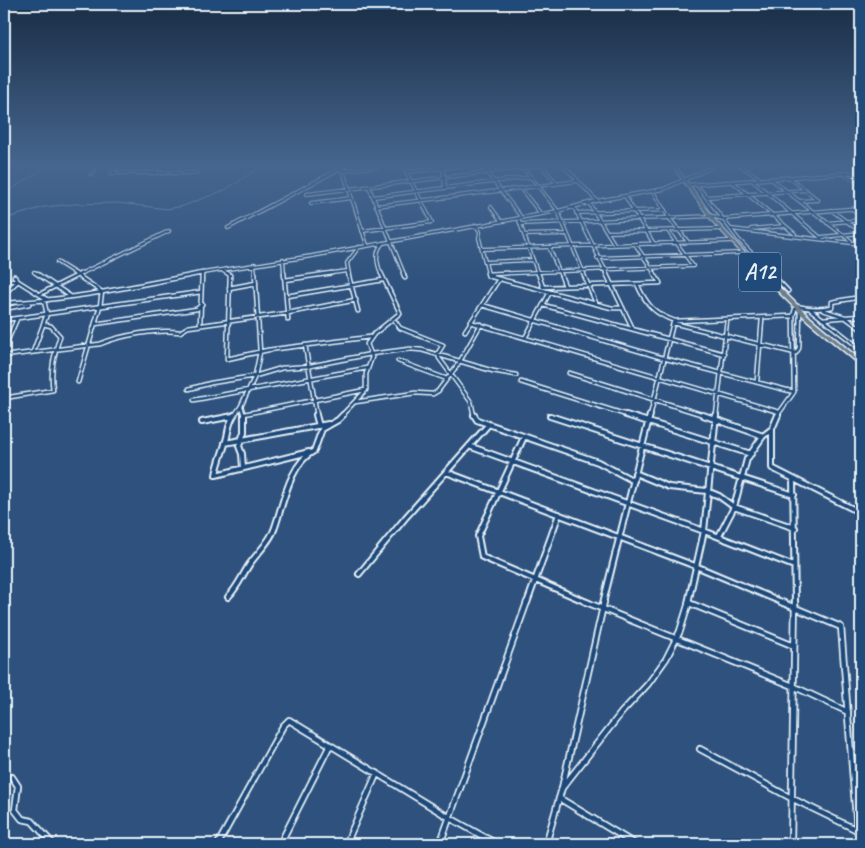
<svg xmlns="http://www.w3.org/2000/svg" width="865" height="848" font-family="Caveat,sans-serif">
<style>
.lines{fill:none;stroke-linecap:round;stroke-linejoin:round}
.stream{stroke:#86a7c3;stroke-width:1}
.minor-far3-casing{stroke:#e8f1f8;stroke-width:4.5}
.minor-far2-casing{stroke:#e8f1f8;stroke-width:5.5}
.minor-far1-casing{stroke:#e8f1f8;stroke-width:8}
.minor-casing{stroke:#e8f1f8;stroke-width:8}
.primary-far1-casing{stroke:#e8f1f8;stroke-width:5.5}
.primary-casing{stroke:#e8f1f8;stroke-width:7}
.minor-far3{stroke:#1f4a7a;stroke-width:2}
.minor-far2{stroke:#1f4a7a;stroke-width:2.5}
.minor-far1{stroke:#1f4a7a;stroke-width:4}
.minor{stroke:#1f4a7a;stroke-width:4.5}
.primary-far1{stroke:#6c7d8b;stroke-width:3}
.primary{stroke:#6c7d8b;stroke-width:4}
.labels{text-anchor:middle;dominant-baseline:central;stroke-width:4.5;stroke-linejoin:round;paint-order:stroke}
.shield{fill:#1f4a7a;stroke:#acbfd2;stroke-width:1}
.shield-label{font-size:22px;font-weight:bold;fill:#e8f1f8}
</style>
<rect width="100%" height="100%" fill="#2e527d"/>
<filter id="ink" filterUnits="userSpaceOnUse"><feTurbulence type="fractalNoise" baseFrequency=".02" numOctaves="2"/><feDisplacementMap in="SourceGraphic" scale="10" xChannelSelector="R" yChannelSelector="G"/><feConvolveMatrix kernelMatrix="1 2 1 2 8 2 1 2 1" color-interpolation-filters="sRGB"/></filter>
<g filter="url(#ink)">
<g class="lines">
<path class="stream" d="M4 194 37 173 44 166
M4 219 44 207 75 204 119 203 167 209 183 206 225 190 262 166"/>
<defs>
<path id="minor-far3" d="M482 166 521 217
M522 166 558 211 584 274
M542 166 556 183
M564 166 596 200
M741 166 759 178
M443 167 445 187
M341 171 378 166
M343 171 367 245
M155 172 159 166
M407 172 461 166
M112 173H196L200 166
M112 173 118 166
M843 173 861 184
M91 174 98 166
M789 177 818 200
M771 179 851 241
M752 180 821 238
M733 182 795 234
M687 185 861 172
M697 185 739 240 772 274
M369 187 404 274
M521 189 540 213
M653 192 670 219 688 242
M307 194 539 166
M625 196 654 244
M373 197 531 177
M707 197 806 190
M799 201 818 200
M311 203 352 198
M589 203 615 245
M376 206 578 181
M491 207 501 221
M574 207 607 274
M852 209 861 215
M831 210 861 232
M576 213 665 210
M518 218 538 274
M827 223 861 220
M521 224 712 216 723 219 861 208
M476 225 480 232 479 238 488 274
M228 228 345 166
M731 229 861 244
M751 229 785 226
M362 231 432 222 403 166
M608 232 721 229
M524 235 566 234
M822 237 861 233
M635 244 655 274
M549 247 560 274
M483 249 731 241
M597 258 742 253
M283 259 284 274
M57 262 76 274
M485 262 533 260
M254 264 255 274
M223 271 229 274
M34 272 38 274
M80 274 169 231
M196 274 312 256 558 211 596 201 664 189 714 166
M324 274 348 271
M349 274 347 263 359 247
M381 274C377 263 374 252 383 243
M488 274 693 266 668 231"/>
<path id="minor-far2" d="M36 273 70 296
M74 273 102 292 100 306 78 382
M227 273 230 275 227 359 268 350 370 337
M284 273 288 320
M348 273 358 311
M403 273 405 278
M487 273 488 276 612 308H623
M538 273 543 287
M560 273 565 286
M583 273 596 303
M606 273 633 329
M771 273 788 291
M488 274 507 273
M14 276 18 281 48 300
M4 280 17 281
M285 280 332 273
M637 284C646 304 654 314 675 321
M543 287 660 283 654 273
M229 288 256 283
M4 294 18 281
M40 294 82 273
M287 296 383 280
M4 303C71 301 137 285 203 273
M482 305 663 358 794 392
M543 305 724 354
M4 309 29 304
M810 309 861 349
M823 310 845 317 861 329
M822 319 861 316
M4 320 201 292
M395 321 400 328 443 345 438 353 439 358 471 402 474 416
M470 322 779 412
M673 323 795 353
M95 324 197 309 202 304
M200 325 202 274
M465 331 499 279
M525 338 550 292
M305 345 317 416
M4 349 17 319
M33 352 47 314 44 301
M796 353 799 348 800 310
M4 356 100 344C121 335 158 329 180 332L188 327 288 313 356 300
M398 361 447 379
M569 373 707 416
M757 381 762 319
M521 382 630 416
M189 389 211 383 255 376 282 368 310 366 371 354 410 349 422 350 493 371 516 375
M4 398 53 390C50 370 54 355 60 336L51 326 43 324
M194 400 367 368
M355 402 415 393 433 394 438 391 459 363 481 324
M244 414 365 390
M234 416 241 406
M244 416 241 406 255 376 260 352 255 273
M341 416 366 390V374L372 357 367 344 374 334 400 313 381 273
M650 416 673 323 676 321 793 316
M716 416 727 320
M777 416 794 392 793 316 796 306C808 309 820 310 832 307V302L861 297"/>
<path id="minor-far1" d="M234 415C229 423 229 427 227 437 224 450 218 462 216 475L309 452
M316 415 319 426
M474 415 477 420 598 462 634 481
M626 415 751 454
M703 415 763 436
M550 416 794 495
M202 422 233 416
M772 429V468L861 513
M524 437 478 536 482 557 589 603
M225 443 328 424
M469 446 704 531 794 566
M243 468 242 454 239 446 244 432V415
M446 472 698 567 784 603
M635 473 669 487 707 491 719 496 734 507 795 528
M793 480 795 603
M719 536 734 507 747 459 763 436 772 429 778 415
M359 574 406 517 488 425
M228 597C237 588 242 576 249 565 257 553 271 541 275 527 283 504 290 463 314 451L322 429 338 420 343 415
M527 603 559 514
M603 603 650 415
M688 603 704 531 716 415"/>
<path id="minor" d="M586 602 793 686 848 712
M781 602 841 627 857 831
M689 603 794 646
M700 749 791 798 861 832
M12 777 18 786 15 810 22 819 32 821 53 844
M562 788 622 712 648 684 666 659 680 631 689 602
M559 798 635 844
M218 844 283 726 289 720 450 818 497 844
M280 844 330 745
M346 844 377 773
M440 844 527 602
M546 844 562 788 604 602
M791 844 795 602"/>
<path id="primary-far1" d="M674 166 714 221 763 274"/>
<path id="primary" d="M762 273 809 319 861 363"/>
</defs>
<use href="#minor-far3" class="minor-far3-casing"/>
<use href="#minor-far2" class="minor-far2-casing"/>
<use href="#minor-far1" class="minor-far1-casing"/>
<use href="#minor" class="minor-casing"/>
<use href="#primary-far1" class="primary-far1-casing"/>
<use href="#primary" class="primary-casing"/>
<use href="#minor-far3" class="minor-far3"/>
<use href="#minor-far2" class="minor-far2"/>
<use href="#minor-far1" class="minor-far1"/>
<use href="#minor" class="minor"/>
<use href="#primary-far1" class="primary-far1"/>
<use href="#primary" class="primary"/>
</g>
</g>
<linearGradient id="sky" x2="0" y2="1"><stop stop-color="#192d45"/><stop offset="0.58" stop-color="#46668f"/><stop offset="1" stop-color="#46668f" stop-opacity="0"/></linearGradient>
<rect width="865" height="285" fill="url(#sky)"/>
<g class="labels">
<rect class="shield" x="739" y="252.5" width="42" height="39" rx="4"/>
<g class="shield-label">
<text x="760" y="272">A12</text>
</g>
</g>
<rect width="865" height="848" fill="none" stroke="#1f4a7a" stroke-width="20"/>
<rect x="10" y="10" width="845" height="828" fill="none" stroke="#e8f1f8" stroke-width="2" filter="url(#ink)"/>
</svg>
